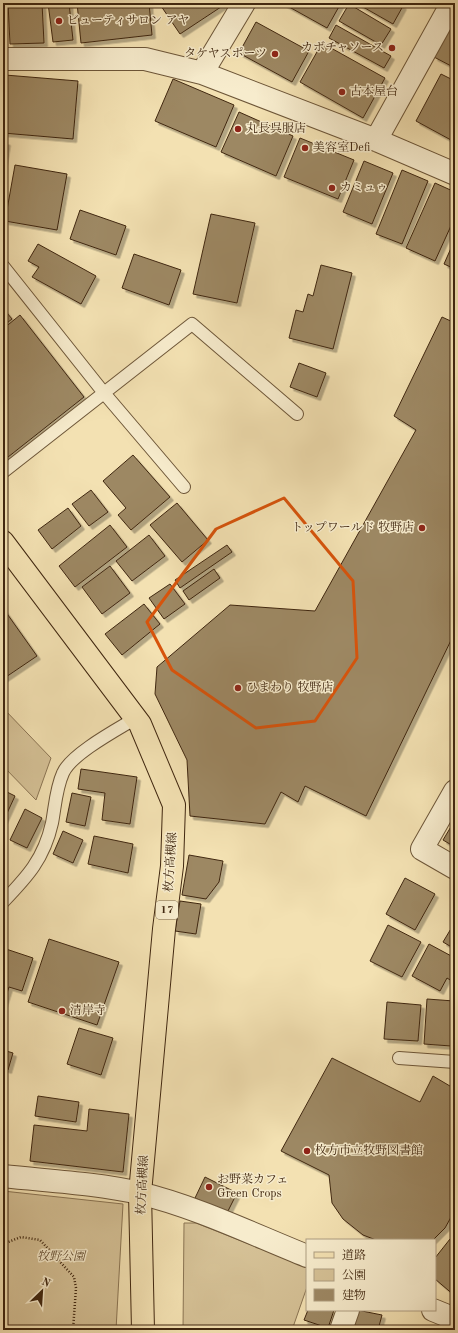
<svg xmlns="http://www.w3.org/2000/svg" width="458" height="1333" font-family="'Old Standard TT','Noto Serif JP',serif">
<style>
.green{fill:#d5c196;stroke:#8a7453}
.building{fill:#9d8864;stroke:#402710;filter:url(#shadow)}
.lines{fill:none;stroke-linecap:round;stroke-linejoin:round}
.lane-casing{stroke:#6d5638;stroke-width:14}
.street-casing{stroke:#6d5638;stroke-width:24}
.primary-casing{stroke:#402710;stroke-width:24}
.path{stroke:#402710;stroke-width:2.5;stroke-dasharray:1 2;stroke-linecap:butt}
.lane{stroke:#f7eccd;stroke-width:12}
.street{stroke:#f7eccd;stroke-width:22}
.primary{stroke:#f3e1b2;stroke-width:22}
.marked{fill:none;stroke:#d7540c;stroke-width:3;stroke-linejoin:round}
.poi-dot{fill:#8f2418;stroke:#f7eccd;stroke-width:1.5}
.labels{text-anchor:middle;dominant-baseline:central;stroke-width:3;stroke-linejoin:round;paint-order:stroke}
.shield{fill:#f7eccd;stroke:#776249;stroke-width:1}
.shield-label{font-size:11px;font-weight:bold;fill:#402710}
.poi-label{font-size:12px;fill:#402710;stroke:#f7eccd;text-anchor:start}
.street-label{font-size:12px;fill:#402710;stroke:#f7eccd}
.park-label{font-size:12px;font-style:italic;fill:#654e32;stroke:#f7eccd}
</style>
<defs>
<filter id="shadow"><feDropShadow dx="3.5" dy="3.5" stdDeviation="0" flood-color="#0004"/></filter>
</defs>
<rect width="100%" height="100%" fill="#f3e1b2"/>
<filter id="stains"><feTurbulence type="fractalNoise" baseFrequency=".005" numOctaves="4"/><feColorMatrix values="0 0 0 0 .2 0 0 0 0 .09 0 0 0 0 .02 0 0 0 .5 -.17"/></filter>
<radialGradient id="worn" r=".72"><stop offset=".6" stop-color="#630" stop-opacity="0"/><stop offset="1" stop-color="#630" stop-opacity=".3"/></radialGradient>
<path class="green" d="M4 709 51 758 36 800 3 766Z
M3 1191 123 1204 116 1330H3Z
M184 1223H196L307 1267V1287L292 1330H183Z"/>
<path class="building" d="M8 3H42L44 43 10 44Z
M48 3H69L73 40 53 42Z
M77 3H149L152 35 81 43Z
M159 3H227L180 34Z
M282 3H341L327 28Z
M356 3H397L403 6 393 24Z
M349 4 391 29 381 45 339 21Z
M455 18V68L434 57Z
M256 22 309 51 292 82 239 53Z
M336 25 391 56 384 68 329 38Z
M322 43 385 78 363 118 300 82Z
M441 74 455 81V132L451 140 416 121Z
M5 75 78 81 73 139 3 133Z
M173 79 234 105 216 147 155 121Z
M239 112 293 136 276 176 221 152Z
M300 138 354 160 338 199 284 177Z
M3 141 7 142 3 166Z
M364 161 393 173 372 224 343 212Z
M15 165 67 174 57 230 5 221Z
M402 170 428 181 402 244 376 234Z
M435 183 455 192V217L435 261 406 248Z
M80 210 126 226 116 255 70 239Z
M211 214 255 223 237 303 193 294Z
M455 239V269L444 264Z
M38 244 96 276 81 304 32 277 39 267 28 261Z
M134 254 181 270 169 305 122 288Z
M321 265 352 273 333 349 289 338 296 310 303 312 308 294 313 296Z
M3 308 12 319 3 326Z
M20 315 84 397 3 461V329Z
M442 317 455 323V632L366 816 305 786 298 802 281 792 265 824 190 816 187 760 155 694 157 667 230 605 315 611 416 430 394 416Z
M299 363 326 373 317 397 290 387Z
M133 455 170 497 131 530 118 515 126 508 103 481Z
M91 490 108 512 89 526 72 504Z
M177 503 208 540 182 562 150 525Z
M68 508 81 526 52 549 38 530Z
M110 525 127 547 75 587 59 566Z
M149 535 165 556 132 581 116 561Z
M227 545 232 552 180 588 175 580Z
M110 566 130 593 102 614 82 587Z
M214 569 220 578 189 600 183 591Z
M170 584 185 604 164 619 149 598Z
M144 604 160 624 122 655 105 634Z
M3 608 37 656 3 679Z
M81 769 137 777 130 824 102 820 105 793 78 789Z
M3 790 15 796 3 822Z
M72 793 91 797 85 826 66 822Z
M25 809 42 818 27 848 10 840Z
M455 820V847L443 840Z
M63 831 83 840 73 863 53 854Z
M94 836 133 844 128 873 88 864Z
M189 855 223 861 219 882 206 899 182 895Z
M405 878 435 894 415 930 386 914Z
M180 901 201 904 196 934 175 931Z
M455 922V949L443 942Z
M388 925 421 942 402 977 370 961Z
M49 939 119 962 97 1025 28 1002Z
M429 944 455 958V983L447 978 440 991 412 976Z
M3 948 33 958 22 991 9 987 3 1006Z
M427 999 454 1001 451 1046 424 1044Z
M387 1002 421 1005 418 1041 384 1039Z
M79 1028 113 1038 101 1075 67 1064Z
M3 1050 13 1053 8 1070 3 1068Z
M332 1058 420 1102 433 1076 455 1089V1210L445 1228 433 1240H376L363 1235 343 1219 332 1203 329 1175 281 1151Z
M38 1096 79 1102 76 1122 35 1116Z
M89 1109 129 1114 123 1172 30 1161 34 1125 87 1131Z
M205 1177 237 1193 227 1213 195 1198Z
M450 1239 455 1242V1296L435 1279V1258Z
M308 1310H334L328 1328 304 1320Z
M357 1310 382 1315 378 1330H352Z"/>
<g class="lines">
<defs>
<path id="lane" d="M3 266 104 393 184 487
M3 472 192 324 297 414
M3 902C27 877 44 859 52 823 55 807 56 788 63 773 71 754 118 729 136 718
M399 1058 455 1062"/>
<path id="street" d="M244 3 202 73 376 140 455 174
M3 59H145L202 73
M376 140 452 3
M455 791 422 849 455 868
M3 1176C48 1181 95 1183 139 1193 197 1207 252 1234 307 1256
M433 1310 455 1319
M341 1330 348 1310"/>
<path id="primary" d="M3 542 140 724 174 805 172 866 164 929 140 1193 143 1330"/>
</defs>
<use href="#lane" class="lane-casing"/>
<use href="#street" class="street-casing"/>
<use href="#primary" class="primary-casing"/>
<path class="path" d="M3 1244 21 1237 40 1240 74 1277 76 1288 73 1330"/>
<use href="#lane" class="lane"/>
<use href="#street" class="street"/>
<use href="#primary" class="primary"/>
</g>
<path class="marked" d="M284 498 353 581 357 658 315 721 256 728 172 670 147 622 216 529Z"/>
<g class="poi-dot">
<circle cx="59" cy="21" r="4"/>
<circle cx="392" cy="48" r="4"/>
<circle cx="275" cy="54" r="4"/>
<circle cx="342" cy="92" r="4"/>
<circle cx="238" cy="129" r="4"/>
<circle cx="305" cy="148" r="4"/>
<circle cx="332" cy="188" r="4"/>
<circle cx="422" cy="528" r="4"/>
<circle cx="238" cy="688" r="4"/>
<circle cx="62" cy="1011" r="4"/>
<circle cx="307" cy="1151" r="4"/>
<circle cx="209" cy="1187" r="4"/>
</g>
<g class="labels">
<rect class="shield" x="156" y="901" width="22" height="18" rx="3"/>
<g class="shield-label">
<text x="167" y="910">17</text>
</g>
<g class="poi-label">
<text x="67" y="21">ビューティサロン アヤ</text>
<text x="384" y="48" text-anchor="end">カボチャソース</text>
<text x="267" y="54" text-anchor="end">タケヤスポーツ</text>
<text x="350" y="92">古本屋台</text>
<text x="246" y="129">丸長呉服店</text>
<text x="313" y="148">美容室Defi</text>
<text x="340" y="188">カミュゥ</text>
<text x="414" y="528" text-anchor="end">トップワールド 牧野店</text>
<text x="246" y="688">ひまわり 牧野店</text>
<text x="70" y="1011">清岸寺</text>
<text x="315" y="1151">枚方市立牧野図書館</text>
<text x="217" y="1180">お野菜カフェ<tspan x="217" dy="14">Green Crops</tspan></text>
</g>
<g class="street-label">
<text transform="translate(171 862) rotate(-86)">枚方高槻線</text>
<text transform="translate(143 1185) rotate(-87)">枚方高槻線</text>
</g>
<g class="park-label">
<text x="61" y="1257">牧野公園</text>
</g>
</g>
<rect width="458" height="1333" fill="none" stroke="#f3e1b2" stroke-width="16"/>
<rect x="4" y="4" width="450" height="1325" fill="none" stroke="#402710" stroke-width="2"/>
<rect x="8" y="8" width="442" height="1317" fill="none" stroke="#402710"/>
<rect x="306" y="1239" width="130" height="72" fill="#f7eccd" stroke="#ae9d81"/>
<rect x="314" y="1252" width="20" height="6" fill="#f3e1b2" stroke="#ae9d81"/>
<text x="342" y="1259" font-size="12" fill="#402710">道路</text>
<rect x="314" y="1269" width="20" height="12" fill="#d5c196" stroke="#ae9d81"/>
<text x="342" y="1279" font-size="12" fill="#402710">公園</text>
<rect x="314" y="1289" width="20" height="12" fill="#9d8864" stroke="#ae9d81"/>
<text x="342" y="1299" font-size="12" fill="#402710">建物</text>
<g transform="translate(42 1291) rotate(25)" stroke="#f7eccd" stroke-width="3" paint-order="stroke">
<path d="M0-3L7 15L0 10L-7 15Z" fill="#402710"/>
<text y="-6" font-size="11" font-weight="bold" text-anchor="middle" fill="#402710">N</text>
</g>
<rect width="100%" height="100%" filter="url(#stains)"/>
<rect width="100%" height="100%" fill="url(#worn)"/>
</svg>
